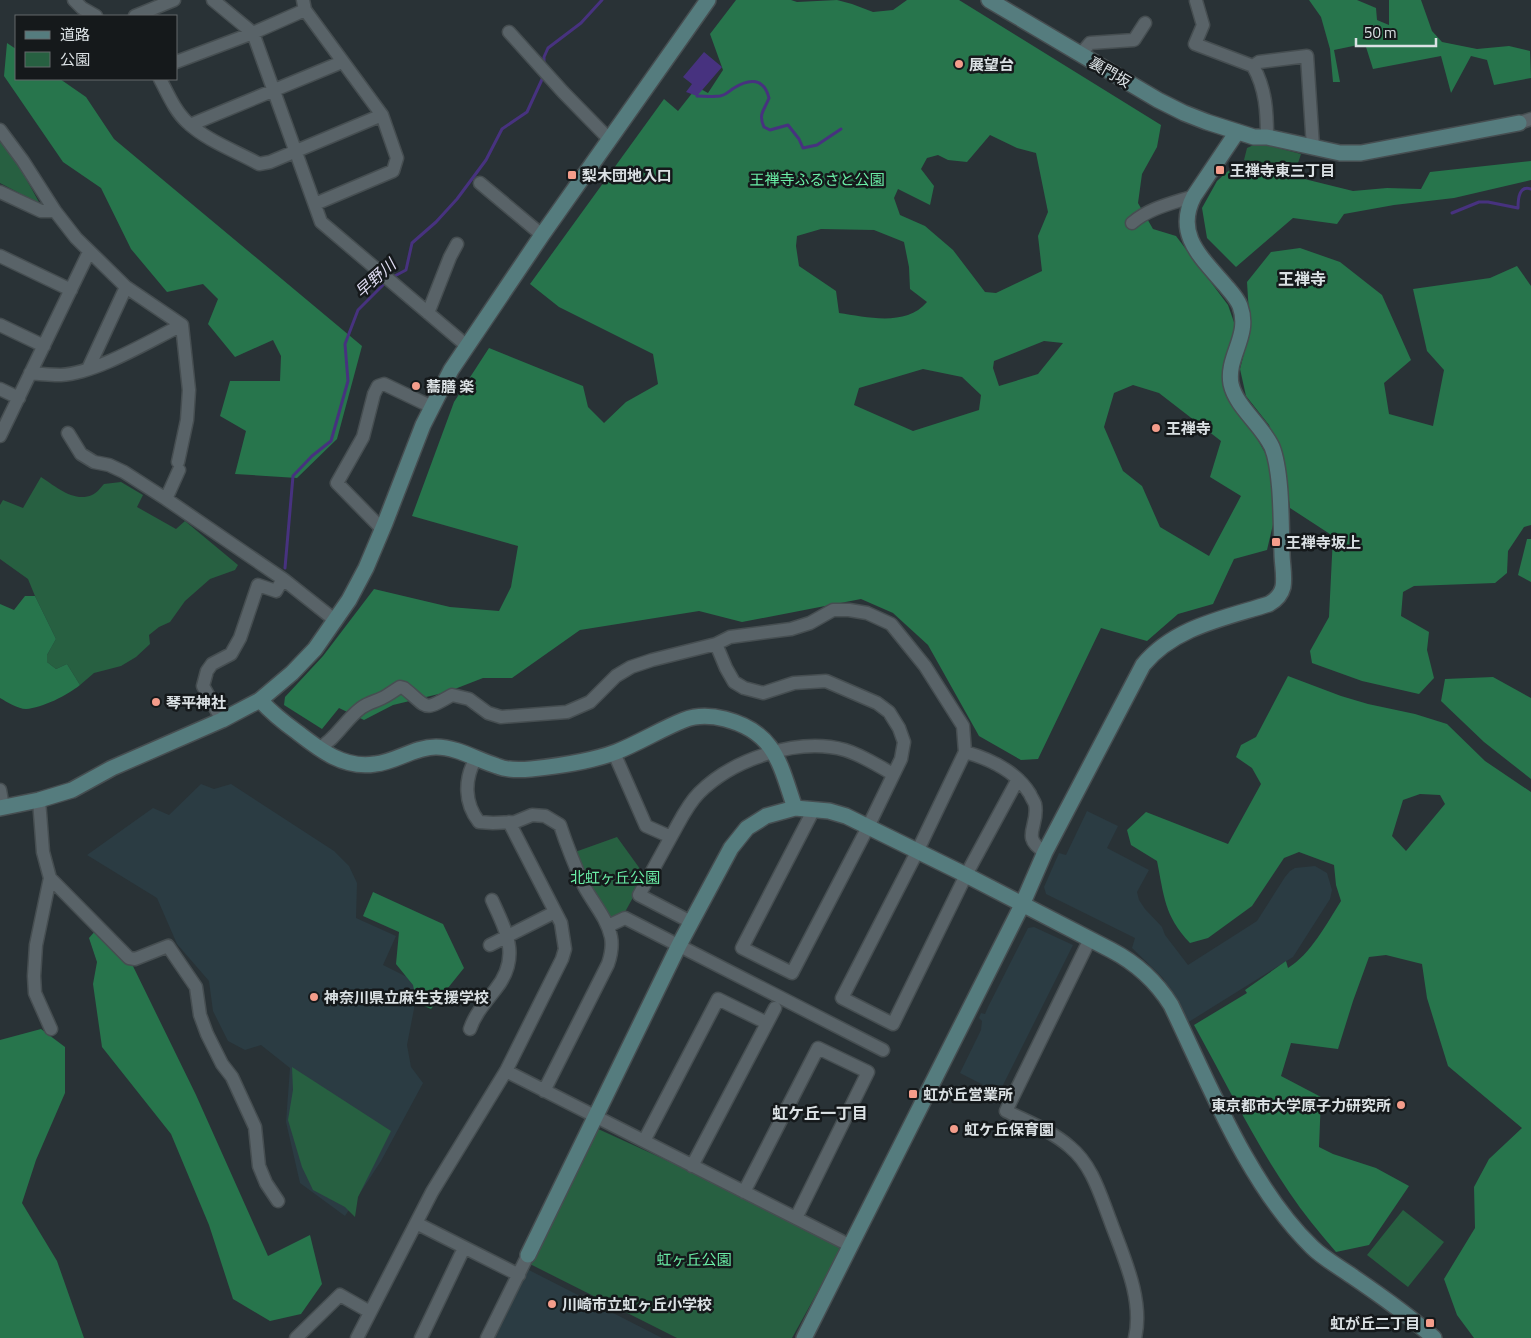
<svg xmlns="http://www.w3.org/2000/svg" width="1531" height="1338" font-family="'Titillium Web','Noto Sans JP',sans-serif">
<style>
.built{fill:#2b3c43}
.green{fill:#276041}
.forest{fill:#27754c;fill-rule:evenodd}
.water{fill:#47327f}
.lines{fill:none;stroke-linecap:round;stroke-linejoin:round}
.stream{stroke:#47327f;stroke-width:3}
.street-casing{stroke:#464e51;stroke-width:15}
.secondary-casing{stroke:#464e51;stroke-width:18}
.street{stroke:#596368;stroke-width:12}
.secondary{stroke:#557c7e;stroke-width:15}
.poi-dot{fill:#f49d8b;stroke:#15191b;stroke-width:2}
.labels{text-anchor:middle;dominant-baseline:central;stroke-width:5;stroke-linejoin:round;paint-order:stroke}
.poi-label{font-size:15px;font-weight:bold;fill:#dbe1e4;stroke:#15191b;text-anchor:start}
.street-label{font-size:15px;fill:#dbe1e4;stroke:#15191b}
.park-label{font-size:15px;fill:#6aeea6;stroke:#15191b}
.water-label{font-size:16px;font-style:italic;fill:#dfdcf2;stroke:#15191b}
.neighbourhood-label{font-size:16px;font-weight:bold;fill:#dbe1e4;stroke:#15191b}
</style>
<rect width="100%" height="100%" fill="#293236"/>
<path class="built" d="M201 784 214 789 231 784 334 851 349 866 357 883 356 918 396 936 383 965 419 983 407 1045 411 1067 423 1083 381 1161 345 1216 300 1183 286 1122 290 1068 261 1045 245 1050 228 1041 213 1011 209 981 177 944 157 898 87 855 153 808 169 815Z
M1087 811 1118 826 1107 848 1149 870 1137 892 1139 900 1145 909 1162 927 1165 935 1188 965 1257 921 1285 877 1290 871 1295 868 1315 866 1327 873 1332 890 1330 899 1293 957 1187 1023 1163 978 1132 948 1135 938 1046 894 1044 887 1059 853 1066 855Z
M1034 927 1073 945 999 1093 960 1073 981 1030 982 1021 979 1018 981 1013 985 1014 988 1007 1028 928Z
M527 1269 662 1338H492Z"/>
<path class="green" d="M0 141 19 166 40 204 0 183Z
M1258 143 1301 154 1295 172 1244 160 1247 148Z
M41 477C55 486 74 503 92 495 97 493 101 487 104 484L121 482 143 495 137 507 176 529 185 521 238 565 235 570 210 579 185 601 170 622 159 627 149 635 150 644 136 657 121 666 94 673 80 685 67 664 56 669 47 662V655L56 639 35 596 28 579 0 559V505L3 500 23 508Z
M617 837 643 873 636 892 625 912 609 921 575 852Z
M292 1067 391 1131 358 1197 355 1217 345 1207 313 1190 302 1167 288 1120 293 1090Z
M596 1128 845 1242 792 1338H677L530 1264Z
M1403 1210 1444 1242 1408 1287 1367 1255Z"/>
<path class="forest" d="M736 0H791L797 2 837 0 852 4 873 12 893 10 907 0H959L1161 125 1157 147 1142 174 1138 203 1153 229 1176 236 1228 305 1236 328 1222 377 1268 458 1275 516 1267 550 1234 559 1213 604 1178 614 1147 641 1101 628 1038 759 1021 760 979 736 928 645 893 613 861 599 742 622 699 611 580 630 512 678H483L447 692 393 705 364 720 339 708 322 729 284 705 285 697 323 656 374 589 450 607 499 611 511 587 518 546 412 516 454 402 489 348 583 386 588 407 604 423 626 402 658 384 653 354 559 307 530 284 664 99 678 111 697 87 708 93 723 70 710 34ZM990 135 1017 148 1036 153 1048 212 1038 236 1042 271 996 293 985 292 953 250 925 226 900 215 894 198 898 189 930 205 934 186 921 169 927 158 938 155 948 160 967 162ZM821 229 874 230 904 242 909 267 910 289 927 302C906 327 867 317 839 313L836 291 799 266 796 246 797 236ZM1044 341 1063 343 1038 374 999 386 993 368 994 361ZM923 369 962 377 981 395 979 410 913 431 854 405 859 388ZM1133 385 1159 393 1221 441 1210 477 1241 496 1209 556 1160 527 1142 486 1123 471 1104 427 1114 393Z
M1309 0H1357L1376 8 1377 20 1389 25V0H1421L1432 31 1442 42 1477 49 1509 46 1530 51 1531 78 1494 85 1487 60 1471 56 1451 93 1441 56 1373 69 1366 47 1358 45 1334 50 1340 82H1333L1330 49 1321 17Z
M7 43 16 49V79H60L86 97 114 139 362 346 337 439 297 478 235 474 246 431 220 416 230 381H280L281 356 273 340 235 357 208 324 218 299 203 284 167 292 131 249 101 188 63 162 4 76Z
M1531 161V180L1454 198 1394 205 1344 214 1337 224 1293 218 1236 267 1207 238 1202 208 1217 181 1235 165 1268 170 1353 191 1387 188 1421 189 1430 172Z
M1300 248 1340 262 1382 295 1411 360 1384 383 1389 414 1433 426 1444 370 1427 351 1413 289 1490 278 1517 266 1531 286V525L1524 527 1508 551 1507 573 1495 583 1414 586 1403 592 1401 616 1429 632 1427 650 1434 678 1419 694 1362 681 1312 663 1310 651 1329 617 1333 536 1290 508 1284 463 1269 425 1246 396 1240 369 1250 330 1247 282 1271 252Z
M1527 539H1531V582L1518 575Z
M25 596H35L56 639 47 655V662L56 669 67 664 80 685C68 695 42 708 26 709 18 709 7 702 0 698V604L14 610Z
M1288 676 1341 696 1368 704 1415 714 1447 724 1485 761 1531 792V1338H1474L1457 1315 1444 1279 1475 1228 1474 1187 1489 1159 1522 1128 1448 1066 1427 998 1422 964 1386 955 1369 957 1353 1001 1338 1049 1291 1043 1281 1076 1321 1097 1319 1147 1333 1154 1376 1168 1409 1186 1369 1245 1336 1252C1319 1232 1303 1213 1289 1192 1253 1139 1225 1081 1194 1025L1247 993 1245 990 1286 961 1288 968C1310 955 1327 923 1341 901L1336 885 1334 865 1299 852 1284 858 1252 906 1208 938 1190 943C1164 916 1164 895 1157 861L1131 845 1127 830 1146 812 1228 844 1261 784 1252 768 1236 757 1241 745 1256 737ZM1420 794 1440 795 1445 804 1406 851 1392 836 1403 800Z
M1493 677 1531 698V779L1484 742 1441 701 1445 679Z
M373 892 443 924 464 968 431 1009 417 1003 413 985 396 964 399 932 363 916Z
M96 930 130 960 196 1095 268 1256 310 1235 322 1284 301 1314 270 1321 233 1299 209 1225 171 1134 102 1047 93 984 97 962 89 938Z
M41 1029 65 1047V1093L36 1160 22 1203 57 1261 84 1338H0V1040Z"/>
<path class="water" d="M704 52 722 67 697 96 686 92 692 84 683 77Z"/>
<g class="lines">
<path class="stream" d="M544 64V57L548 48 581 23 602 0
M697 96C704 96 713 97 720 96 726 95 729 91 734 88 750 78 764 78 769 98 764 111 758 114 764 127L770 130 788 125 799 139 803 148 817 145 841 129
M1452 213 1479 202H1488L1518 208C1518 199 1519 185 1531 189
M391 278 406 270 412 243 436 222 457 199 486 160 502 129 527 112 544 75
M285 568 293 476 312 456 331 441 348 381 345 344 358 310 386 282"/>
<defs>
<path id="street" d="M74 0 82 8 96 16
M213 0 253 33 321 222 467 346
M303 0 305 10 382 115 397 158 393 171 315 204
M1196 1 1203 25 1195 44 1253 66
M135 16 174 0
M509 32 563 92 609 139
M1080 55 1090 43 1134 40 1145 23
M176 62 253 33 305 10
M160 79C168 94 175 111 187 122 207 141 236 151 259 164L270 162 382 115
M1519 123 1531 119
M190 125 342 62
M0 130 23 161 55 211 76 238 126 287 182 325 189 390 187 420 178 462
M1267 137C1267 112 1266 89 1253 66L1259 62 1307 56 1313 147
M480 183 542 235
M0 192 41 211H55
M1132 223C1149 208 1173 203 1194 196
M0 256 71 290
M428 313 450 257 457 244
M0 325 44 346
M88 369 126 287
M30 373C40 374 51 375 61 375 97 373 149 341 182 325
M0 389 19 398
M68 433 81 454 94 462 109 465 124 472 166 499 283 579 336 621
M0 436 89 252
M166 499 179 470
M383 530 337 483 363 437 374 394 378 386 384 384 432 407
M716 644 726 668 734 682 744 688 763 693 794 683 826 681 877 703 889 712 899 728 904 742 901 759 868 827 792 973 742 948 814 809
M222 720 203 686 207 671 212 664 231 654 240 638 258 585 276 591 283 579
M318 749C336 739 345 720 361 708 369 702 378 701 386 696 391 693 395 690 400 687L404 688C429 708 422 712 452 695L469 699 488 713 501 717 567 712 590 702 616 676 631 667 652 660 716 644 730 637 791 629 810 623 833 610H849L867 613 891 624 925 666 963 726 965 752 917 852 842 998 893 1024 966 875 1018 779
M965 752C990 759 1016 771 1030 794 1031 797 1034 801 1035 804 1040 826 1019 837 1045 852
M614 753 646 826 671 837
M476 758C464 779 464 803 479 822L493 823 515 822 532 815 545 816 560 825C567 846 575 866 584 886 593 903 607 918 611 937 613 947 611 955 608 964L544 1091
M0 790 3 807
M39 800 43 852 50 878 36 945 34 976 35 993 51 1029
M50 878 129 958 135 959 168 946 196 987 200 1015 207 1034 222 1064 232 1077 255 1127 259 1166 266 1183 278 1201
M691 922 639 895C650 875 661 855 672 835 680 821 687 805 699 793 733 759 798 737 845 750 862 755 878 766 893 774
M608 926 625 918 883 1050
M1090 939 1006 1111C1028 1122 1052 1131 1070 1147 1092 1165 1100 1194 1110 1220 1123 1256 1144 1299 1135 1338
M490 945 555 912
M470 1029C475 1014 485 1003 495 990 521 958 507 933 492 900
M506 1071 851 1246
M644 1141 718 999 767 1023
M692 1166 775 1008
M744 1192 818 1048 868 1072 796 1218
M416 1223 519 1275
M296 1338 340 1295 370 1312
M357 1338 432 1192 506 1071 562 959 565 949 561 923 509 822
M421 1338 464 1248
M487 1338 528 1255"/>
<path id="secondary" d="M989 0 1158 100 1184 113 1207 122 1254 137H1267L1340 153H1361L1519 123
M260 700C271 712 283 722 297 732 320 750 344 769 375 764 396 762 414 747 436 747 457 747 477 760 497 766 506 770 520 770 531 769 558 766 590 762 616 752 639 743 661 729 684 720 697 715 713 716 725 719 776 732 780 765 795 808L829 811 846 816 966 875 1111 950C1136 963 1156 981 1171 1005 1209 1084 1249 1186 1312 1247 1323 1258 1339 1267 1352 1276 1380 1295 1409 1315 1434 1338
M0 808 39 800 72 790 112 768 222 720 260 700 292 673 315 649 349 600 366 568 385 523 423 425 451 370 542 235 708 0
M528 1255 679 945 731 848 747 828 766 816 795 808
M804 1338 1022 905 1045 852 1143 665C1174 627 1225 618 1269 604 1276 600 1281 595 1283 587 1285 576 1282 564 1282 553 1281 524 1282 472 1272 447 1262 425 1236 407 1231 384 1226 356 1251 336 1240 306 1237 298 1230 291 1225 285 1201 257 1174 234 1194 196L1237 132"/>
</defs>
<use href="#street" class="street-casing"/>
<use href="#secondary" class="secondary-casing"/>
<use href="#street" class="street"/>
<use href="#secondary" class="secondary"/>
</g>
<g class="poi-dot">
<circle cx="959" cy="64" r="5"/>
<rect x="1215" y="165" width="10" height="10" rx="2.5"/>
<rect x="567" y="170" width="10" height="10" rx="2.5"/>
<circle cx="416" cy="386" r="5"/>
<circle cx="1156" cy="428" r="5"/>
<rect x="1271" y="537" width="10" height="10" rx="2.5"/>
<circle cx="156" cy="702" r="5"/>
<circle cx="314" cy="997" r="5"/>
<rect x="908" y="1089" width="10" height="10" rx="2.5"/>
<circle cx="1401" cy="1105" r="5"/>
<circle cx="954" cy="1129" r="5"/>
<circle cx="552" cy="1304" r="5"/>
<rect x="1425" y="1318" width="10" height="10" rx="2.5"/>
</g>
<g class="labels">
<g class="poi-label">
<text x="969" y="64">展望台</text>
<text x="1230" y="170">王禅寺東三丁目</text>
<text x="582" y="175">梨木団地入口</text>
<text x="426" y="386">蕎膳 楽</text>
<text x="1166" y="428">王禅寺</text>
<text x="1286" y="542">王禅寺坂上</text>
<text x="166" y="702">琴平神社</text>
<text x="324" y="997">神奈川県立麻生支援学校</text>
<text x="923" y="1094">虹が丘営業所</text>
<text x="1391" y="1105" text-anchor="end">東京都市大学原子力研究所</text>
<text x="964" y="1129">虹ケ丘保育園</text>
<text x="562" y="1304">川崎市立虹ヶ丘小学校</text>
<text x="1420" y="1323" text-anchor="end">虹が丘二丁目</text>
</g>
<g class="street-label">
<text transform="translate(1110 72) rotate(30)">裏門坂</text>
</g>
<g class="park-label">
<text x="817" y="179">王禅寺ふるさと公園</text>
<text x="615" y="877">北虹ヶ丘公園</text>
<text x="694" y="1259">虹ヶ丘公園</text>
</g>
<g class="water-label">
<text transform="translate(375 278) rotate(-42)">早野川</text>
</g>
<g class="neighbourhood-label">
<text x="1302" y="279">王禅寺</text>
<text x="820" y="1113">虹ケ丘一丁目</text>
</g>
</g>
<rect x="15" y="15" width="162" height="65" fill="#15191b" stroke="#64696b"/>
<rect x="25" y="31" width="25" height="8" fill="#557c7e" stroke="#64696b"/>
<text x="60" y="40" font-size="15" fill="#dbe1e4">道路</text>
<rect x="25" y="52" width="25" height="15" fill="#276041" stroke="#64696b"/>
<text x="60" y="65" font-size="15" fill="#dbe1e4">公園</text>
<path d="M1356 38v8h80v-8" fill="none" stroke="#dbe1e4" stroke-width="2.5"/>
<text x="1364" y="38" font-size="15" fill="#dbe1e4" stroke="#15191b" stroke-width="4" paint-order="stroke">50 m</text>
</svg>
